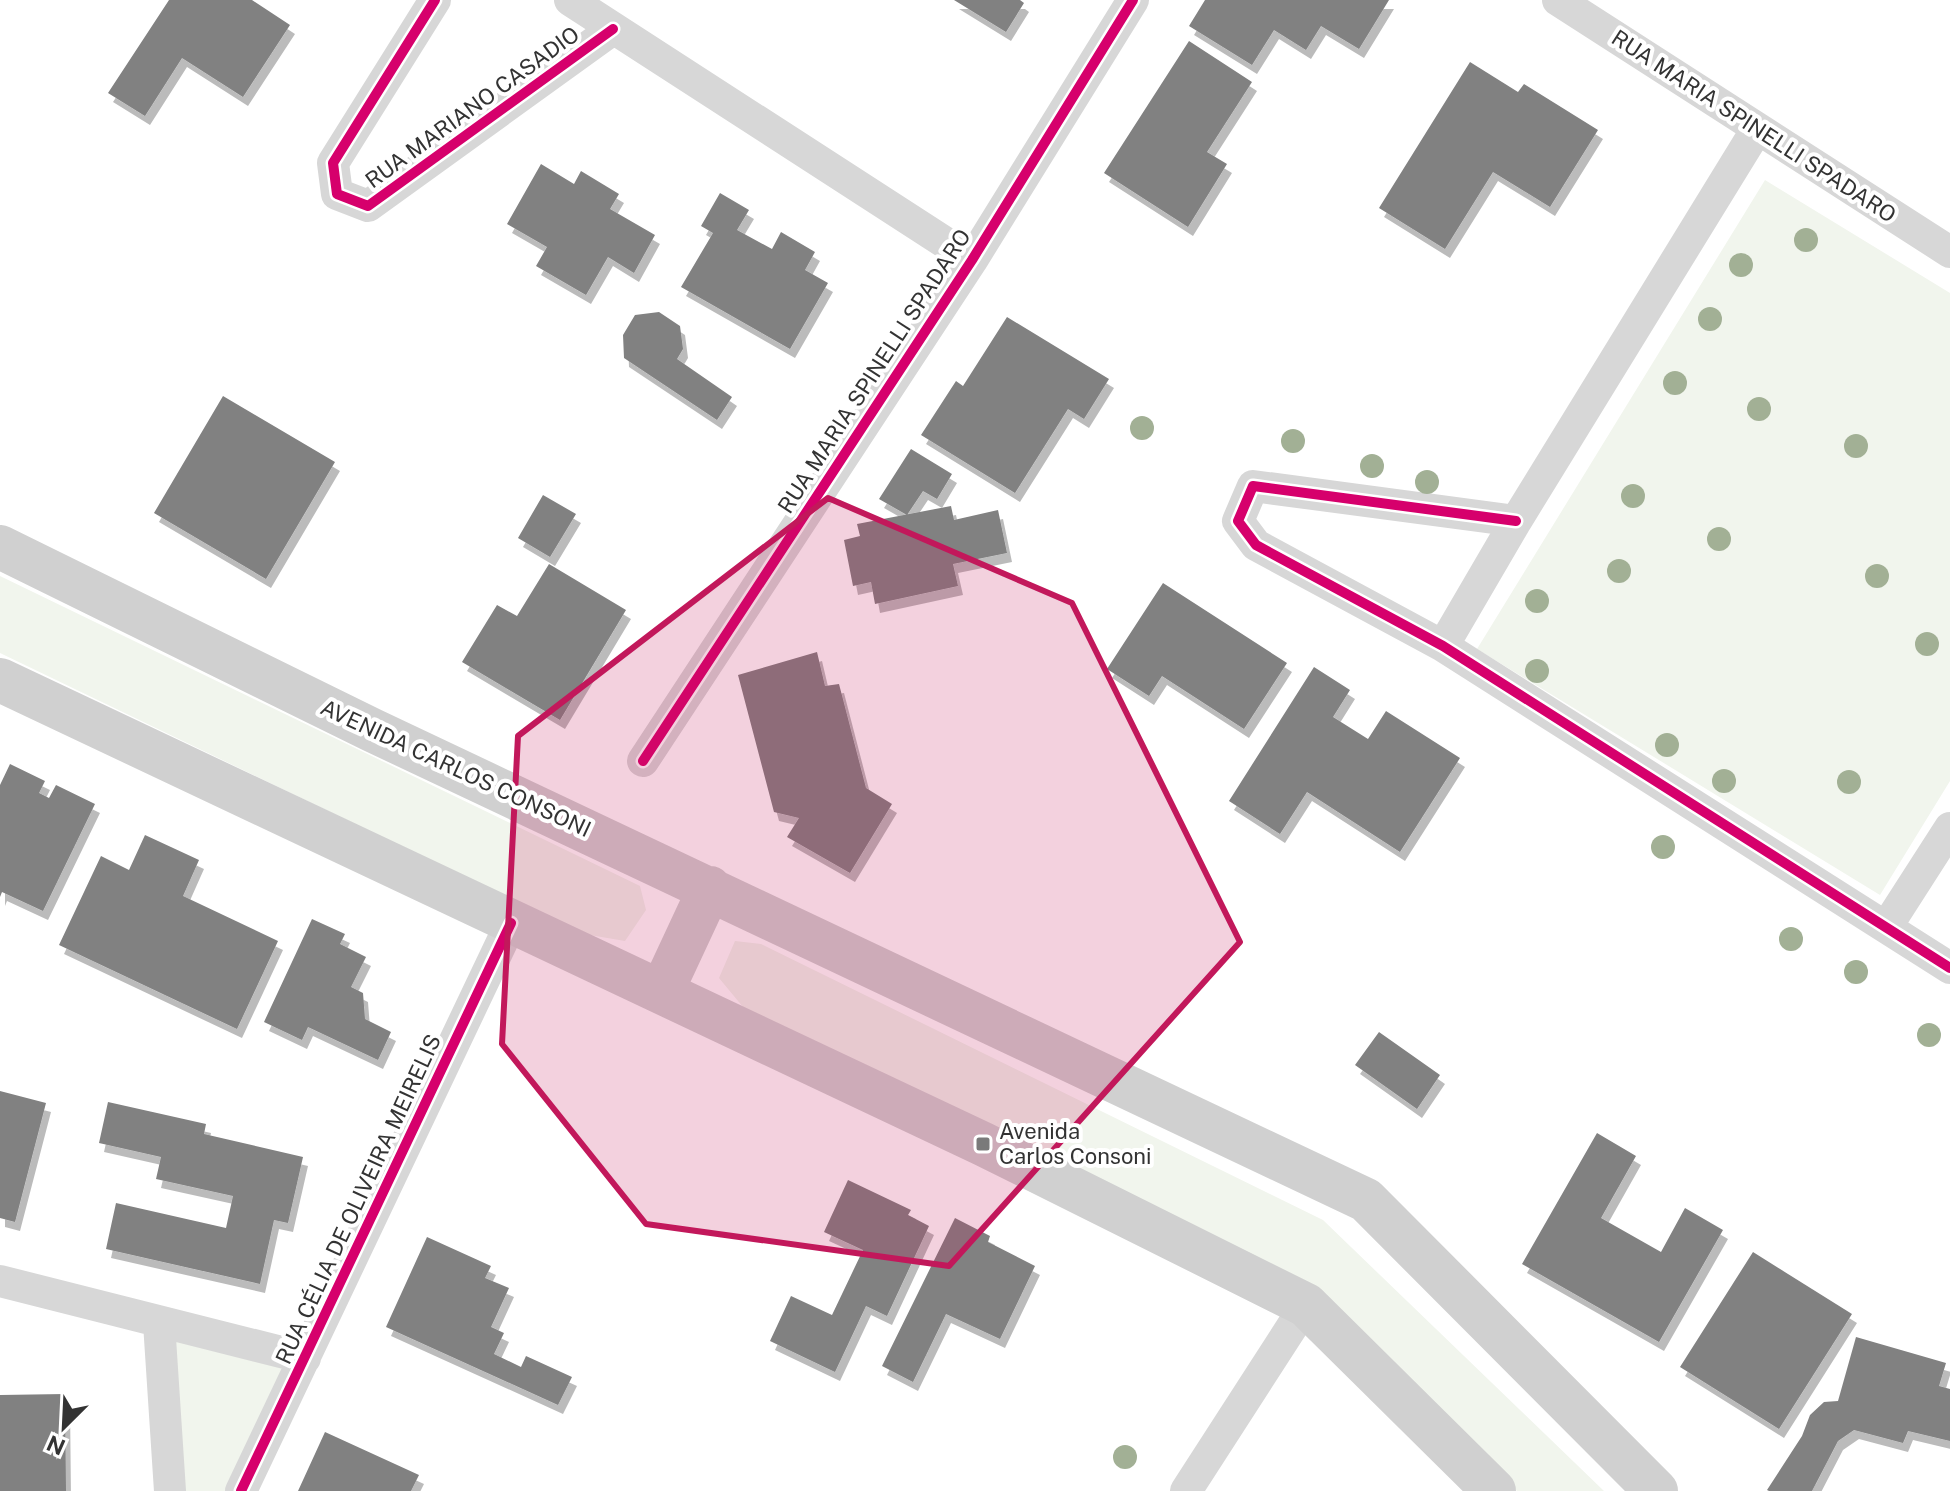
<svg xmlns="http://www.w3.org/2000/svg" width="1950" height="1491" font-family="'Public Sans',sans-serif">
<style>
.green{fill:#f1f5ed}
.building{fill:#818181;filter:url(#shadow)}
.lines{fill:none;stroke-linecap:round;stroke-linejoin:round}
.minor{stroke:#d7d7d7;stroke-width:32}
.secondary{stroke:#d0d0d0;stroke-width:44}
.cycleway-casing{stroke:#fff;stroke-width:15}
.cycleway{stroke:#d6006c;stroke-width:10}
.tree{fill:#a2b095}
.marked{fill:#c2185b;fill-opacity:0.2;stroke:#c2185b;stroke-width:6;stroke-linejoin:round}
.poi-dot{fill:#7a7a7a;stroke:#fff;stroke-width:3}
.labels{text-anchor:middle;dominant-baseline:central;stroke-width:8;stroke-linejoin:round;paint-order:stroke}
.street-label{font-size:22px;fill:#333;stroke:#fff}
.poi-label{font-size:22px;fill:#333;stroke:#fff;text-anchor:start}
</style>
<defs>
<filter id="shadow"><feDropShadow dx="5" dy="9" stdDeviation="0" flood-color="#0004"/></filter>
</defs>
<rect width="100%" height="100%" fill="#fff"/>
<path class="green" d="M1765 180 1950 293V781L1880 895 1477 649Z
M0 576 640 886 646 910 625 941 584 934 0 653Z
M735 941 761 944 1323 1220 1604 1491H1517L1308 1286 743 1007 719 978Z
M165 1328 297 1362 234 1491H176Z"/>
<path class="building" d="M169 0H252L290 25 243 97 182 58 145 116 108 93Z
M954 0H1020L1024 3 1006 32Z
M1205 0H1389L1359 49 1321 26 1306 50 1274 30 1252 65 1189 26Z
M1189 41 1252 82 1207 152 1227 164 1188 227 1104 173Z
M1470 62 1518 92 1524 84 1598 130 1550 207 1493 172 1445 249 1379 208Z
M541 164 574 184 581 171 619 194 610 209 655 235 634 273 608 257 586 295 536 266 547 247 507 224Z
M720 193 749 210 737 230 772 249 781 232 815 252 805 270 828 283 790 349 681 287 713 233 701 226Z
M659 312 680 326 683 349 677 359 732 397 717 420 624 358 623 335 635 315Z
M1007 317 1109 379 1084 419 1068 409 1015 493 921 435 956 381 963 386Z
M223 396 335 462 266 579 154 513Z
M911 449 952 474 937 499 923 491 907 515 879 499Z
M543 495 576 514 550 557 518 538Z
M951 506 954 520 998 510 1007 553 953 564 958 586 875 604 871 582 853 586 844 540 860 536 857 524Z
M549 564 626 610 560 720 462 662 497 605 517 616Z
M1163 583 1287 663 1244 729 1162 676 1149 696 1107 669Z
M817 652 825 686 839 684 866 788 892 804 850 873 787 837 799 818 774 812 738 675Z
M1314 667 1350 690 1333 717 1368 739 1386 711 1460 758 1400 852 1307 792 1280 834 1229 801Z
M10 764 45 781 39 793 49 798 56 785 95 804 43 911 2 892 0 897V785Z
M145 835 199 860 183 896 278 941 237 1029 59 945 101 856 129 870Z
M312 919 345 934 340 944 366 957 351 987 363 993 365 1019 391 1032 378 1060 308 1027 302 1040 264 1022Z
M1379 1032 1440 1075 1417 1109 1355 1065Z
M0 1091 46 1103 15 1222 0 1218Z
M108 1102 206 1124 204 1134 303 1157 288 1223 274 1220 260 1284 106 1249 116 1203 226 1228 233 1196 156 1179 161 1157 99 1143Z
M1597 1133 1636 1156 1601 1218 1661 1252 1685 1208 1723 1230 1659 1342 1522 1264Z
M848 1180 911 1210 908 1215 929 1226 887 1316 866 1306 835 1372 770 1341 791 1296 832 1315 863 1250 824 1232Z
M955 1218 990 1236 988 1242 1035 1266 1000 1339 946 1314 913 1382 882 1366Z
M427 1237 491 1266 485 1278 509 1288 491 1327 504 1333 494 1354 521 1367 526 1356 572 1377 558 1405 386 1327Z
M1753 1252 1852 1314 1779 1429 1680 1367Z
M1856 1337 1946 1363 1939 1386 1950 1389V1441L1908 1431 1903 1443 1854 1430 1838 1441 1812 1491H1769L1767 1490 1802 1436 1810 1415 1824 1402 1838 1401Z
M65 1394 66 1491H0V1395Z
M325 1432 419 1475 411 1491H298Z"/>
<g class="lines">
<path class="minor" d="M435 0 333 163 337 194 368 206 613 29
M570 0 972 260
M1558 0 1950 252
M1516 521 1253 486 1238 521 1256 545 1443 646 1950 968
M1443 646 1516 521 1757 129
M643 761 972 260 1133 0
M1887 926 1950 828
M0 1281 305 1358
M159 1323 170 1491
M241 1491 511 923
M1186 1491 1306 1305"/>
<path class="secondary" d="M0 547 372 730 1366 1200 1656 1491
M0 680 983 1144 1306 1305 1494 1491
M662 991 710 888"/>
<defs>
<path id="cycleway" d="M435 0 333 163 337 194 368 206 613 29
M1516 521 1253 486 1238 521 1256 545 1443 646 1950 968
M643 761 972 260 1133 0
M241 1491 511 923"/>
</defs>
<use href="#cycleway" class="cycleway-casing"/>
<use href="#cycleway" class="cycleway"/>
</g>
<g class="tree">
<circle cx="1806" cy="240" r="12"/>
<circle cx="1741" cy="265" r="12"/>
<circle cx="1710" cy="319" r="12"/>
<circle cx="1675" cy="383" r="12"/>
<circle cx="1759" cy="409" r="12"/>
<circle cx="1142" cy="428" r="12"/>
<circle cx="1293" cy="441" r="12"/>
<circle cx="1856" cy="446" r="12"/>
<circle cx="1372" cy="466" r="12"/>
<circle cx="1427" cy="482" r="12"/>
<circle cx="1633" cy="496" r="12"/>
<circle cx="1719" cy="539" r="12"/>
<circle cx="1619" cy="571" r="12"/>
<circle cx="1877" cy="576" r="12"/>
<circle cx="1537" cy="601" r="12"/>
<circle cx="1927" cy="644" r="12"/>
<circle cx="1537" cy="671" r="12"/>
<circle cx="1667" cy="745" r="12"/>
<circle cx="1724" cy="781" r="12"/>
<circle cx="1849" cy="782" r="12"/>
<circle cx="1663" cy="847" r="12"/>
<circle cx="1791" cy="939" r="12"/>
<circle cx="1856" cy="972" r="12"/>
<circle cx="1929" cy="1035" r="12"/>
<circle cx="1125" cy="1457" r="12"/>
</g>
<path class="marked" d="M828 498 1072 603 1240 942 949 1266 646 1224 502 1044 518 736Z"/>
<rect class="poi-dot" x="975" y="1136" width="16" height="16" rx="4"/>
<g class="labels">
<g class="street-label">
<text transform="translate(472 107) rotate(-36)">RUA MARIANO CASADIO</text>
<text transform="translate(1754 126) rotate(33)">RUA MARIA SPINELLI SPADARO</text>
<text transform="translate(874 371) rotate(-57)">RUA MARIA SPINELLI SPADARO</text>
<text transform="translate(456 768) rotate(25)">AVENIDA CARLOS CONSONI</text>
<text transform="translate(358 1199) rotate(-65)">RUA CÉLIA DE OLIVEIRA MEIRELIS</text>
</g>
<g class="poi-label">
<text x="999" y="1131">Avenida<tspan x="999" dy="25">Carlos Consoni</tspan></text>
</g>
</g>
<g transform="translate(64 1427) rotate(204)" stroke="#ffffff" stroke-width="6" paint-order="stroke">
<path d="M0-6L14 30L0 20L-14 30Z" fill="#333333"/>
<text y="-12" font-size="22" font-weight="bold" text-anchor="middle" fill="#333333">N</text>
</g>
</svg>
